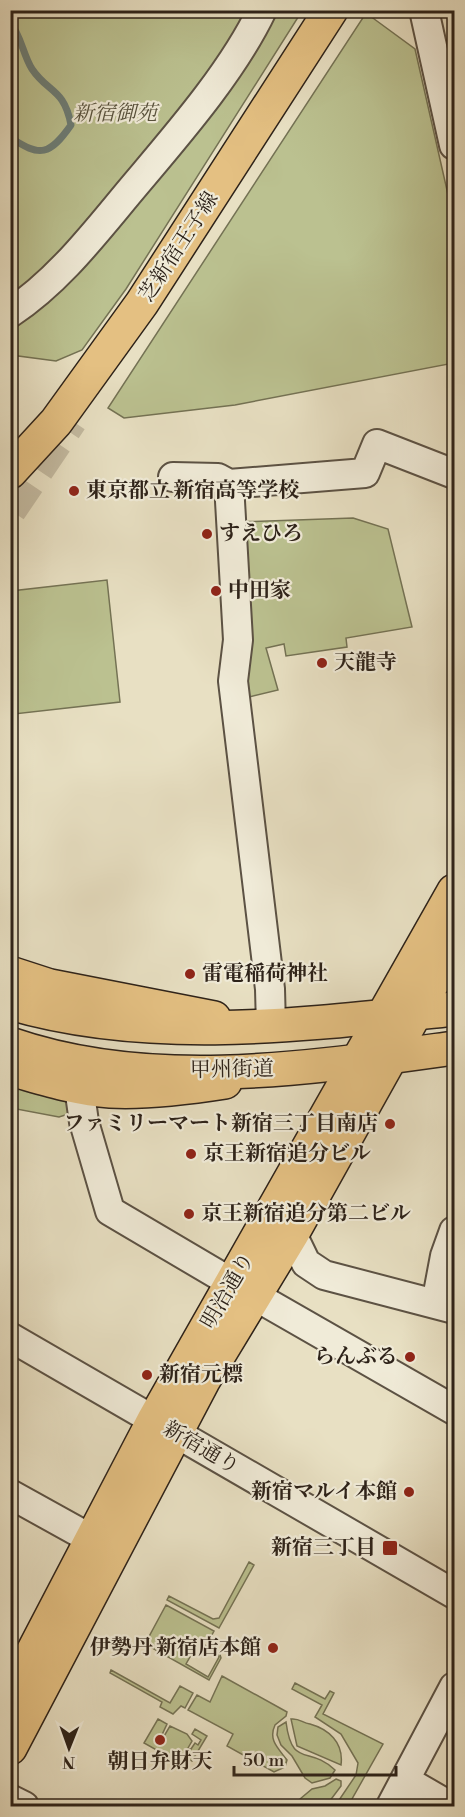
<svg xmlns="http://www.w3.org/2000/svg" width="465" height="1817" font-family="'Libre Bodoni','Noto Serif JP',serif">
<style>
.green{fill:#bbc190;stroke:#747254;stroke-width:1.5}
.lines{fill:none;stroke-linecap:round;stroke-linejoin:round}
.stream{stroke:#6d7e78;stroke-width:7}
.major-tunnel{stroke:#c3baa1;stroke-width:33;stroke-dasharray:33 16;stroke-linecap:butt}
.minor-casing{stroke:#5c5244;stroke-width:32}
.major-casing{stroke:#2d2219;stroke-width:36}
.highway-casing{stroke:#2d2219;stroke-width:36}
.minor{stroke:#f0ebd8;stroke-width:28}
.major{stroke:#e4c082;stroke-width:33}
.highway{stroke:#e4c082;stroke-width:33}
.poi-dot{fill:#8f2418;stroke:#f0ebd8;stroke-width:2}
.labels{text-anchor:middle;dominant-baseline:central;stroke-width:4.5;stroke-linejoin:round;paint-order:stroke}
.park-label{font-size:21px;font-style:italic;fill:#58523d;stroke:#f0ebd8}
.street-label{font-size:21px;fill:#2d2219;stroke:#f0ebd8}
.poi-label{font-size:21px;font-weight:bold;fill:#2d2219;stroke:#f0ebd8;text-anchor:start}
</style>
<rect width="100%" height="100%" fill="#e8e0c3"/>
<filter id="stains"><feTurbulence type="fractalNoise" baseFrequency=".00333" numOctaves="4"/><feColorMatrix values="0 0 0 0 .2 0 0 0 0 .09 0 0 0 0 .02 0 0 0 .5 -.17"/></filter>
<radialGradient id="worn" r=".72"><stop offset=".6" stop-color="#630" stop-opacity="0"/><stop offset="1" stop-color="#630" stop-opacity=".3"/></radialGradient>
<path class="green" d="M10 11H302L126 289 82 350 56 361 11 355Z
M366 13 415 49 454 221V363L235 405 124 418 108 408Z
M353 518 388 529 412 627 346 638 347 647 286 656 284 644 266 648 278 690 241 699 238 522Z
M107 580 120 702 14 714 10 683 11 591Z
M26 1087 70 1098 75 1112 59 1117 11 1108 18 1089Z
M249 1562 254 1565 219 1628 167 1600 169 1596 213 1619 219 1618Z
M166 1605 214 1631 208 1642 201 1638 186 1664 208 1677 219 1657 217 1653 202 1644 219 1651 221 1658 209 1680 145 1644Z
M111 1670 170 1703 180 1686 193 1693 185 1708 181 1706 173 1714 160 1707 162 1702 110 1673Z
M222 1676 287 1712 286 1716 275 1725C268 1740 278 1748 287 1760L285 1767 274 1772 227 1746 233 1734 188 1710 197 1695 210 1702Z
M295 1683 325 1699 330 1691 334 1693 323 1714 383 1744 348 1806H335L356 1775 358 1763 341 1734 315 1717 322 1705 292 1689Z
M158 1719 167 1724 161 1737 163 1738 170 1726 187 1734 192 1741 188 1748 191 1749 195 1743 198 1745 201 1740 192 1734 195 1729 207 1736 192 1761 182 1756 178 1762 144 1743Z
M291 1719C300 1718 302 1723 310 1724 328 1729 344 1742 341 1765L297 1746Z
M286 1722C292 1769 309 1745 335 1770L330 1778 312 1783 305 1778 292 1756 281 1745 277 1735 278 1727Z
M336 1779 341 1781V1786L326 1806H301L300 1799 312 1789 325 1786Z"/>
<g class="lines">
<path class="stream" d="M10 22C21 35 23 55 32 69 48 93 64 88 71 125 50 155 40 158 10 137"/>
<path class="major-tunnel" d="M10 510 71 420"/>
<defs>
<path id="minor" d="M424 10 454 145
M10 313C60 280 97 230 135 185 178 134 233 71 262 10
M173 477 218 478 229 484 365 473 377 444 454 474
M229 484 238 640 233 681 270 989 271 1026
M79 1087 84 1122 110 1211 232 1283
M292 1234 306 1263 324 1275 454 1309
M255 1296 454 1410
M436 1304 445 1256 454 1231
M10 1337 454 1594
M10 1494 93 1540
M405 1780 450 1806
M10 1799 24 1806
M391 1806 454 1687"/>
<path id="major" d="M10 472 56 422 142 303 331 10
M10 973 50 986 214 1018
M10 1069C43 1078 76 1089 110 1091 148 1093 187 1088 225 1082
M10 1696 154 1420 454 891
M10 1748 203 1381 292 1234 454 944"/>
<path id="highway" d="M10 1003C153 1045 309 1024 454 1009
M10 1044C152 1093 310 1068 454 1048"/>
</defs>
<use href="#minor" class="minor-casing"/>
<use href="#major" class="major-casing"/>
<use href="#highway" class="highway-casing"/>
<use href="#minor" class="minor"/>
<use href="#major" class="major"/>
<use href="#highway" class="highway"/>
</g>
<g class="poi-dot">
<circle cx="74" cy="491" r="6"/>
<circle cx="207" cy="534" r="6"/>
<circle cx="216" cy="591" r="6"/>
<circle cx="322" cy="663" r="6"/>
<circle cx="190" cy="974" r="6"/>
<circle cx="390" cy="1124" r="6"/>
<circle cx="191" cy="1154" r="6"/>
<circle cx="189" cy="1214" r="6"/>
<circle cx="410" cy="1357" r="6"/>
<circle cx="147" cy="1375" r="6"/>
<circle cx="409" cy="1492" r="6"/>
<rect x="382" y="1540" width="16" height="16" rx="3"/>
<circle cx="273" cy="1648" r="6"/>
<circle cx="160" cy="1740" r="6"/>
</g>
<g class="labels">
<g class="park-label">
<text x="115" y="114">新宿御苑</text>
</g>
<g class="street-label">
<text transform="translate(179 247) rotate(-57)">芝新宿王子線</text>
<text transform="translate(232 1070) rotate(-1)">甲州街道</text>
<text transform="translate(228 1291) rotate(-60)">明治通り</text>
<text transform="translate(201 1448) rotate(30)">新宿通り</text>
</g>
<g class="poi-label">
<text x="86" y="491">東京都立 新宿高等学校</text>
<text x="219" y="534">すえひろ</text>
<text x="228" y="591">中田家</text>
<text x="334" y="663">天龍寺</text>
<text x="202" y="974">雷電稲荷神社</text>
<text x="378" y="1124" text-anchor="end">ファミリーマート新宿三丁目南店</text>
<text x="203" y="1154">京王新宿追分ビル</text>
<text x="201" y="1214">京王新宿追分第二ビル</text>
<text x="398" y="1357" text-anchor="end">らんぶる</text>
<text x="159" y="1375">新宿元標</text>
<text x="397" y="1492" text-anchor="end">新宿マルイ本館</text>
<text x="376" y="1548" text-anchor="end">新宿三丁目</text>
<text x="261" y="1648" text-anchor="end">伊勢丹 新宿店本館</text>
<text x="160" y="1762" text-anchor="middle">朝日弁財天</text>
</g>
</g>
<rect width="465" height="1817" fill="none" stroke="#e8e0c3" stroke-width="36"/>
<rect x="12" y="12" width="441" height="1793" fill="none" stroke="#2d2219" stroke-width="3"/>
<rect x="18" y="18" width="429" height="1781" fill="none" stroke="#2d2219" stroke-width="1.5"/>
<g transform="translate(69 1748) rotate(181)" stroke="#f0ebd8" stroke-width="4.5" paint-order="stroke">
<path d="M0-4.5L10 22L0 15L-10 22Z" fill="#2d2219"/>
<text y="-9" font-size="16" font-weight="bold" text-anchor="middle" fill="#2d2219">N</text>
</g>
<path d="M234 1766v9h162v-9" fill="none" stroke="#2d2219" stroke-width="3"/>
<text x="243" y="1766" font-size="18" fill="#2d2219" stroke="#f0ebd8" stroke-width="4.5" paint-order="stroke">50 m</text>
<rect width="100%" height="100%" filter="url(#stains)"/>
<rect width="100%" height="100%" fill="url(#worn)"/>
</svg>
